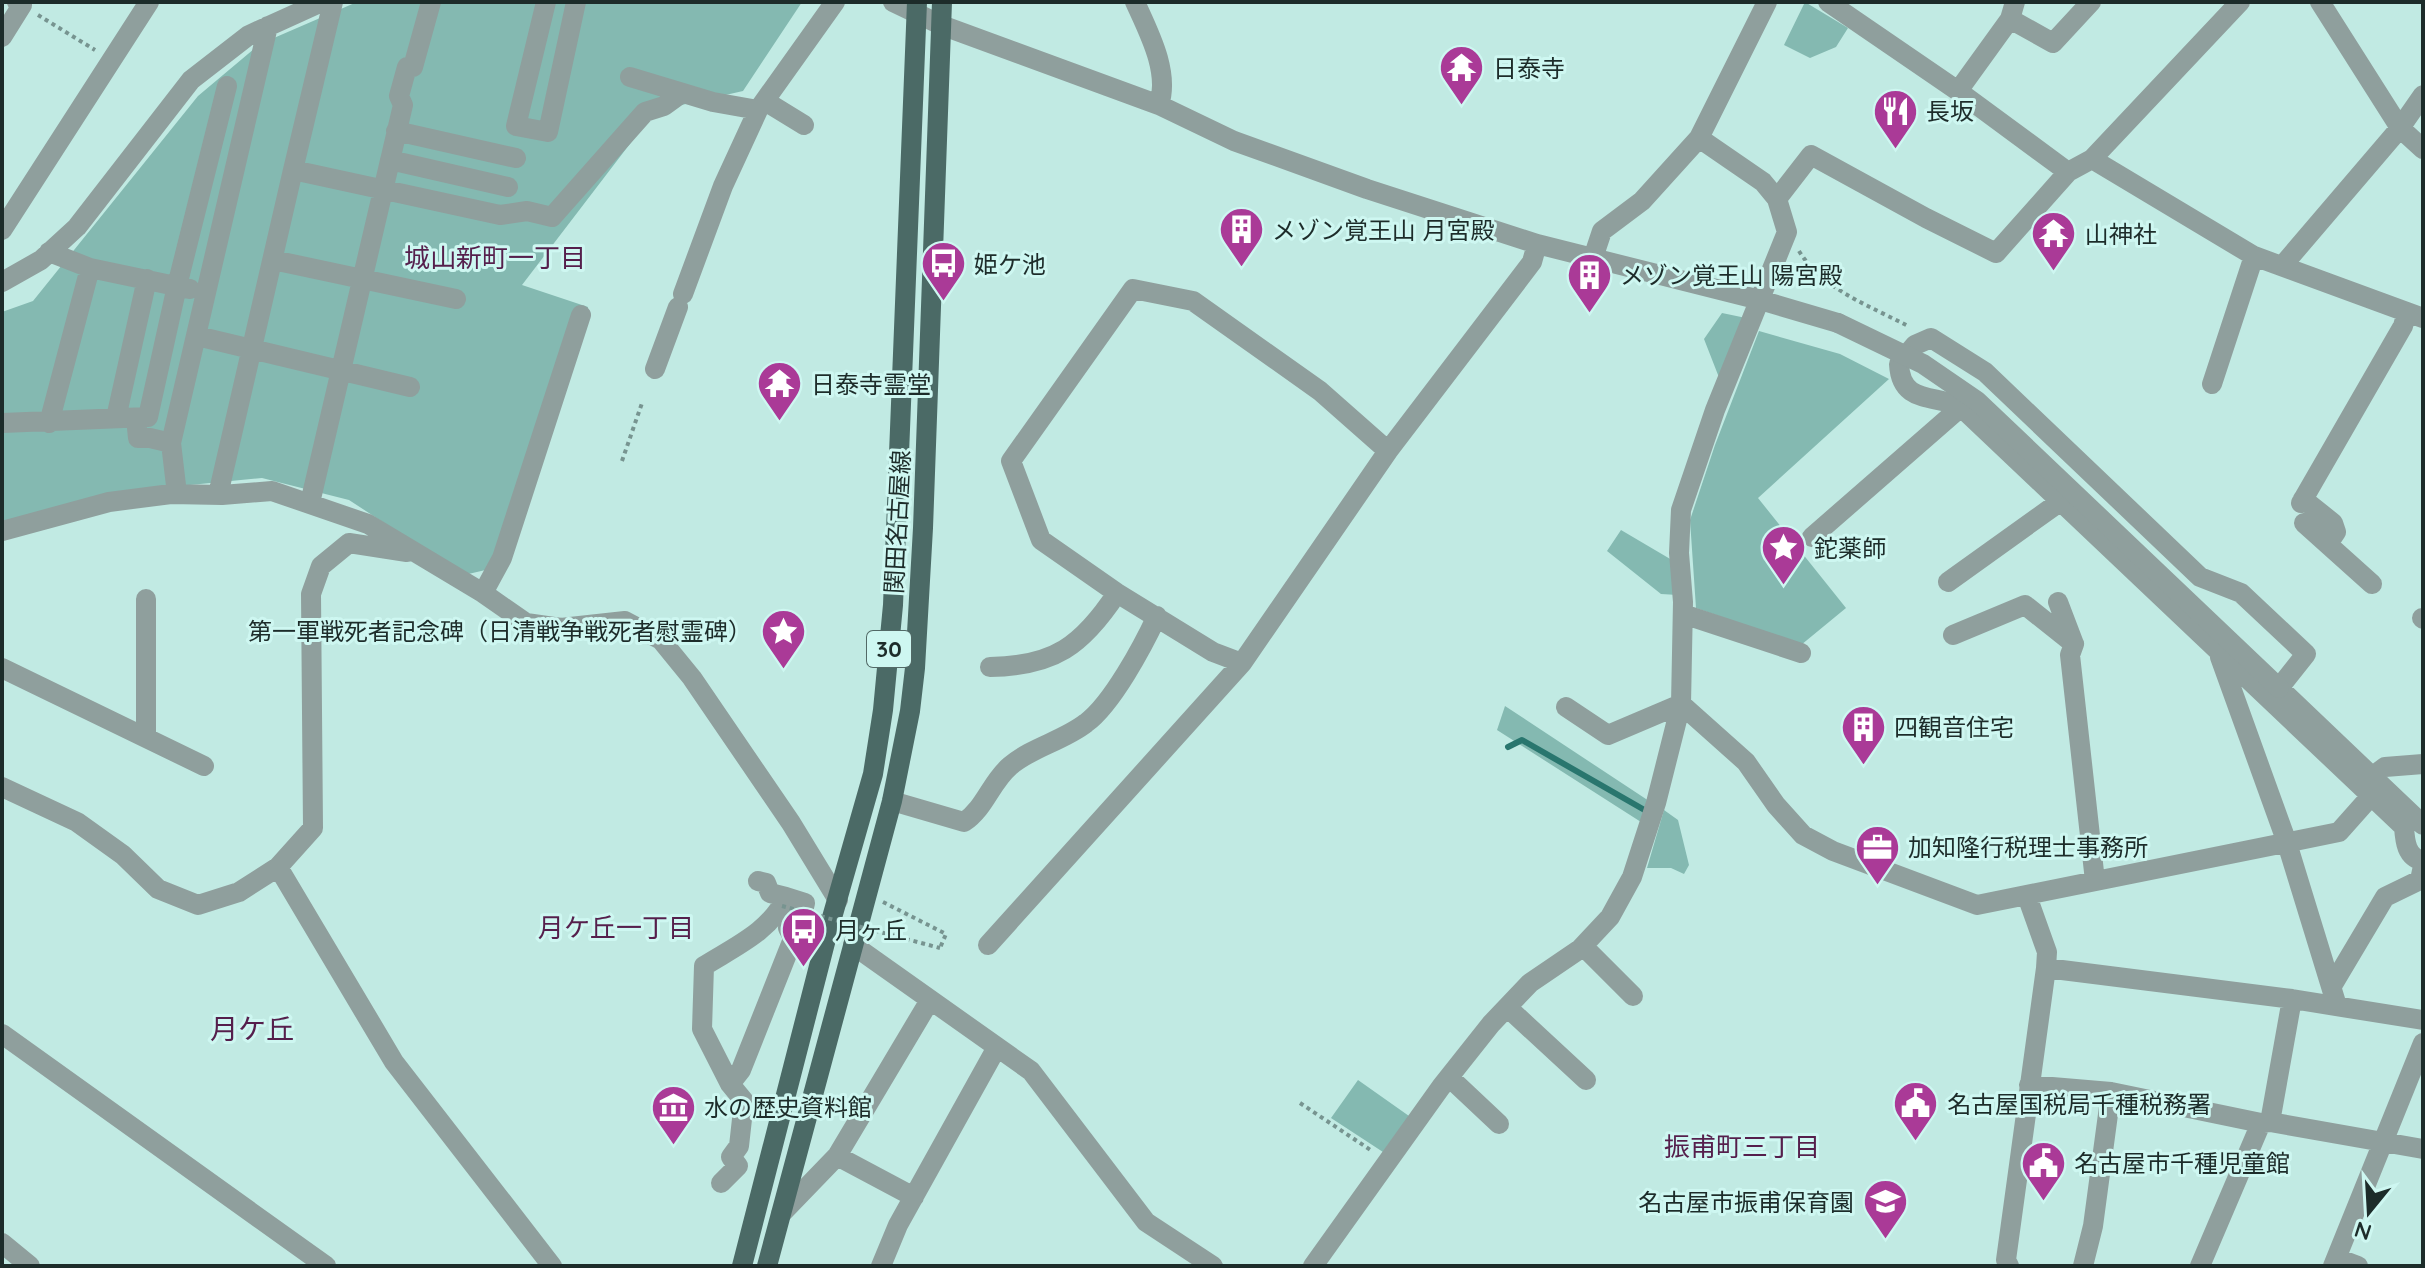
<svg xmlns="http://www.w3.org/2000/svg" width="2425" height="1268" font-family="Quicksand,'Noto Sans JP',sans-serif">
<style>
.green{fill:#84b9b1}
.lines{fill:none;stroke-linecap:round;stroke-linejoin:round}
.stream{stroke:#29766e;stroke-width:6}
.path{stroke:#779490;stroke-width:4;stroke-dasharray:4 4;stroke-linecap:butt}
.minor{stroke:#8f9f9d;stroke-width:20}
.major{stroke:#4b6a66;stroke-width:20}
.path-bridge{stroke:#779490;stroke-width:4;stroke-dasharray:4 4;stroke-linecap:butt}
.minor-bridge{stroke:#8f9f9d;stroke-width:20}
.labels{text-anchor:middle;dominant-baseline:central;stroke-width:6;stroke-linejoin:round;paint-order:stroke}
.shield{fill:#cef7f1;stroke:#526966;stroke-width:2}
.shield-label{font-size:22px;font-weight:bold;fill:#1d2c2a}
.poi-label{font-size:24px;fill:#1d2c2a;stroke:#cef7f1;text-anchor:start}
.street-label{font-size:24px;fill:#1d2c2a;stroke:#cef7f1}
.neighbourhood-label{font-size:26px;fill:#551f4c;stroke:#cef7f1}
.quarter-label{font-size:28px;fill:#551f4c;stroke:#cef7f1}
</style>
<rect width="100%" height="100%" fill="#c1eae3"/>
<path class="green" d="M357 2H802L743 91 655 111 522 285 588 307 507 565 464 575 349 500 262 478 129 491 2 531V312L33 301 198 96 260 44Z
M1805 2 1848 28 1836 47 1810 58 1784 45Z
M1722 313 1746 318 1720 380 1704 339Z
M1759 331 1840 354 1889 379 1758 498 1846 608 1801 645 1696 608 1690 520 1715 445Z
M1621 530 1677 563 1678 595 1661 594 1607 551Z
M1505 706 1649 801 1641 822 1497 730Z
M1664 810 1678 820 1689 865 1684 874 1671 868H1647Z
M1358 1080 1409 1116 1383 1152 1331 1118Z"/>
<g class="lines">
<path class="stream" d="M1508 747 1522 740 1648 812"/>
<path class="path" d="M38 15 95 50
M1799 251C1822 289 1870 306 1908 326
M622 461 642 403
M883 902 946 934 940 948
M1300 1103 1372 1151"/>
<path class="minor" d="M546 2 516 126 548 132 576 2
M893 2 941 25 1159 105 1234 141 1367 189 1537 244 1760 300 1838 323
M1135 2C1149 33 1170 72 1159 105
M1828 2 1958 91 2068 172
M2320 2 2400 128 2423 149
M2010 19 2053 43 2091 2
M2 37 22 5 17 2
M630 77 713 102 758 110
M1958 91 2010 19 2015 2
M765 101 804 125
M396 131 516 158
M2092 159 2254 256 2423 318
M390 160 508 187
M293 170 333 2
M1777 199 1811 155 1926 218 1996 253 2068 172 2092 159 2240 2
M2 230 149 2
M49 252 90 268 190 289
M1593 258 1602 231 1642 201 1699 138 1767 2
M273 260 456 299
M2283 265 2400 128 2423 95
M2 282 41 260 77 227 191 80 249 35 322 2
M683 294 723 186 758 110 835 2
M197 336 410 387
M655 369 678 307
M2212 384 2254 256
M116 418 147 279
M136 418 138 438H150L171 443
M2 423 148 417 177 286 227 86
M49 423 90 268
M1388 451 1320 391 1193 301 1133 289 1011 461 1041 540 1117 593 1213 652 1242 663 1388 451 1532 262 1537 244
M177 494 171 443 268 26
M218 495 293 170 500 215 527 211 552 217 645 112 664 106 682 93
M2303 499 2333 523 2336 532 2328 544
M310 503 403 105 399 96 407 67H413L431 2
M2301 503 2403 326 2407 312
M2304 523 2372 584
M2 531 109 502 171 494 222 495 272 491 368 524 483 593 526 623 561 628 625 621 661 640 692 678 791 823 838 900
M1812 537 1961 407
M1948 582 2061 501
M483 593 502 558 581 315
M2058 602 2074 644
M1683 614 1801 653
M2422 618 2423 619
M1953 635 2025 605 2074 644 2070 655 2095 881
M2220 657 2286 840 2337 1006
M990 667C1054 666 1082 646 1117 593
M2 668 204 766
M1566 707 1608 735 1681 704 1746 762 1776 805 1803 835 1833 851 1977 905 2339 832 2371 796
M146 737V599
M2373 776 2385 767 2423 764
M2 787 77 822 123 855 158 889 198 905 239 892 278 867 394 1062 552 1266
M892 801 964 822C985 808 991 782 1010 766 1032 747 1063 741 1086 723 1112 704 1143 646 1157 616
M2423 825 2279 688 2306 654 2241 593 2200 577 1985 372 1931 338 1915 345 1899 364C1901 405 1935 394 1961 407L2404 827C2405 841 2406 857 2423 861
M278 867 313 828 311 594 321 566 349 543 407 552
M758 881 766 883 770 893 786 897
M853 945 1031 1071 1146 1222 1213 1266
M988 945 1242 663
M1583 946 1633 996
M2046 968 2292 999 2423 1020
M2332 986 2385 897 2420 880 2423 866
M1507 1007 1586 1080
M2 1034 326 1266
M1449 1077 1499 1124
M730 1084 741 1070 791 944 826 939
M2029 1085 2111 1092 2261 1123 2270 1122 2423 1149
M2270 1122 2292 999
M837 1156 914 1197
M721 1183 738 1166 731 1157 739 1146 744 1101 730 1084 702 1029 704 966C734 947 771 931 786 897L805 903 801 919 788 928 796 943
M781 1214 837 1156 930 1000
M2 1243 30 1266
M2337 1258 2358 1266
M881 1266 898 1225 997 1047
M1313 1266 1441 1087 1491 1024 1530 983 1580 949 1610 917 1632 877 1656 803 1681 704 1683 602 1679 553 1681 510 1715 410 1787 232 1777 199 1763 182 1699 138
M2009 1266 2006 1260 2046 968 2047 952 2027 896
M2083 1266 2093 1226 2111 1092
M2200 1266 2261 1123
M2333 1266 2423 1043"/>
<path class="major" d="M742 1266 827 935 873 774 883 710 893 605 917 2
M767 1266 892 801 910 711 915 668 923 528 942 2"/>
<path class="path-bridge" d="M782 906 940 948"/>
<path class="minor-bridge" d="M1838 323 1923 364 1977 401 2279 688"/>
</g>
<defs>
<symbol id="temple-pin" viewBox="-11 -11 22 30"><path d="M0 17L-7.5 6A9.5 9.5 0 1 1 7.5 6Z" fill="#aa3a97" stroke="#cef7f1"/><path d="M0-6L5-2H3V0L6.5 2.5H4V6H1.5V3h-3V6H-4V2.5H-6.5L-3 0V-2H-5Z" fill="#fff"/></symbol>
<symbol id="restaurant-pin" viewBox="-11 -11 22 30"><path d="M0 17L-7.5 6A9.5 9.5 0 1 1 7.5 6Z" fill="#aa3a97" stroke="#cef7f1"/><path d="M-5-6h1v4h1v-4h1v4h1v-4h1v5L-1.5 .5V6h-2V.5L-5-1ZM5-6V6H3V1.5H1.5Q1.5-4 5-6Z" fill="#fff"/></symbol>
<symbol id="building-pin" viewBox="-11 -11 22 30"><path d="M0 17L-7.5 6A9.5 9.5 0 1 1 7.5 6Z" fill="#aa3a97" stroke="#cef7f1"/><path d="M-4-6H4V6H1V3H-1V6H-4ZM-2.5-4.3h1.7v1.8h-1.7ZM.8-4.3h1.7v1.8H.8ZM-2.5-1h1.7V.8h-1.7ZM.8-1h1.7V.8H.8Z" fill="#fff"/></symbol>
<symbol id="bus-pin" viewBox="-11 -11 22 30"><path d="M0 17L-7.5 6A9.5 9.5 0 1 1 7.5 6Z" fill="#aa3a97" stroke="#cef7f1"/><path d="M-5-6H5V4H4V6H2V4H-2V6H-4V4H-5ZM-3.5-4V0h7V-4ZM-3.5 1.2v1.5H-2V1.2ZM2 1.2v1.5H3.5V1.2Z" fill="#fff"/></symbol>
<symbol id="sight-pin" viewBox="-11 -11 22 30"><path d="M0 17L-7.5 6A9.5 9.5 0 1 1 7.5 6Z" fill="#aa3a97" stroke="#cef7f1"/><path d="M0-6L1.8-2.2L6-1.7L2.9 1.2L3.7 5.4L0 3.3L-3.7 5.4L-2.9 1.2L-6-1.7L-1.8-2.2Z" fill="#fff"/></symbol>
<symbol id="office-pin" viewBox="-11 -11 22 30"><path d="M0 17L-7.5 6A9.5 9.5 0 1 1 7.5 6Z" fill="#aa3a97" stroke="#cef7f1"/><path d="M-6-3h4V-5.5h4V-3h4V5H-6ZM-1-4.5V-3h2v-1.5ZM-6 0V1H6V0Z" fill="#fff"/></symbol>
<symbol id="civic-pin" viewBox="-11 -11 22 30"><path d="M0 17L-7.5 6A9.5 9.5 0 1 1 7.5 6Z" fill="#aa3a97" stroke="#cef7f1"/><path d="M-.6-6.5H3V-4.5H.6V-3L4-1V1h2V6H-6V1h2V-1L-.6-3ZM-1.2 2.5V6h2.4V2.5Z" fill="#fff"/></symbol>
<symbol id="museum-pin" viewBox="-11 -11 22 30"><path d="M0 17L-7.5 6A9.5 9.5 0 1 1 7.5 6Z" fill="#aa3a97" stroke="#cef7f1"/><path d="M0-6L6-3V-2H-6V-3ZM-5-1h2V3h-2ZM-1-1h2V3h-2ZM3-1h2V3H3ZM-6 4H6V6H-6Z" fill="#fff"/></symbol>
<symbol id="school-pin" viewBox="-11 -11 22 30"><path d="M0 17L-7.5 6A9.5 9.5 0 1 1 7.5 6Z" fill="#aa3a97" stroke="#cef7f1"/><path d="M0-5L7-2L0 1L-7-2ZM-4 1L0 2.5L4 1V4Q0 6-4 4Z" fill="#fff"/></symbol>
</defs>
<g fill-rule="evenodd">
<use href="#temple-pin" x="1436" y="42" width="51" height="69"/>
<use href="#restaurant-pin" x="1870" y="86" width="51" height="69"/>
<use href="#building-pin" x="1216" y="204" width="51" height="69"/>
<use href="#temple-pin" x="2028" y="208" width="51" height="69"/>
<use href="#bus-pin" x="918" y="238" width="51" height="69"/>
<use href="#building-pin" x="1564" y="250" width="51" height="69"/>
<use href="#temple-pin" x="754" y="358" width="51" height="69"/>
<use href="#sight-pin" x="1758" y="522" width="51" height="69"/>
<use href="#sight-pin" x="758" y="606" width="51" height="69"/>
<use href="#building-pin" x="1838" y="702" width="51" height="69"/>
<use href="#office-pin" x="1852" y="822" width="51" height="69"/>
<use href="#bus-pin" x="778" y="904" width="51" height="69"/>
<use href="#civic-pin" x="1890" y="1078" width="51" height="69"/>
<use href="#museum-pin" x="648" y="1082" width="51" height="69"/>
<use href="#civic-pin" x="2018" y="1138" width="51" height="69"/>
<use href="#school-pin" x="1860" y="1176" width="51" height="69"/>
</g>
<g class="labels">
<rect class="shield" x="867" y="631" width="44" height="36" rx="6"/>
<g class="shield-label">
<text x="889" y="649">30</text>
</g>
<g class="poi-label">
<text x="1493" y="68">日泰寺</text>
<text x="1926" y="111">長坂</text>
<text x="1272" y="230">メゾン覚王山 月宮殿</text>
<text x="2085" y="234">山神社</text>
<text x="974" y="264">姫ケ池</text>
<text x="1620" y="275">メゾン覚王山 陽宮殿</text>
<text x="811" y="384">日泰寺霊堂</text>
<text x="1814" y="548">鉈薬師</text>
<text x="752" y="631" text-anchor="end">第一軍戦死者記念碑（日清戦争戦死者慰霊碑）</text>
<text x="1894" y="727">四観音住宅</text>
<text x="1908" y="847">加知隆行税理士事務所</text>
<text x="835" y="930">月ヶ丘</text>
<text x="1947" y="1104">名古屋国税局千種税務署</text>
<text x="704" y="1107">水の歴史資料館</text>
<text x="2074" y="1163">名古屋市千種児童館</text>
<text x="1854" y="1202" text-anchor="end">名古屋市振甫保育園</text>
</g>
<g class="street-label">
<text transform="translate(897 522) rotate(-87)">関田名古屋線</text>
</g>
<g class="neighbourhood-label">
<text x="495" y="257">城山新町一丁目</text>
<text x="616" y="927">月ケ丘一丁目</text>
<text x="1742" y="1146">振甫町三丁目</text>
</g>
<g class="quarter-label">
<text x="252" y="1028">月ケ丘</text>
</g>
</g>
<rect width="2425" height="1268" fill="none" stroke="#1d2c2a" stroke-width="8"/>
<g transform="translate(2369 1212) rotate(198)" stroke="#cef7f1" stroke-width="6" paint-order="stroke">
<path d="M0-6L14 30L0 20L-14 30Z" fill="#1d2c2a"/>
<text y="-12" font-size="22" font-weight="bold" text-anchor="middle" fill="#1d2c2a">N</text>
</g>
</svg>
